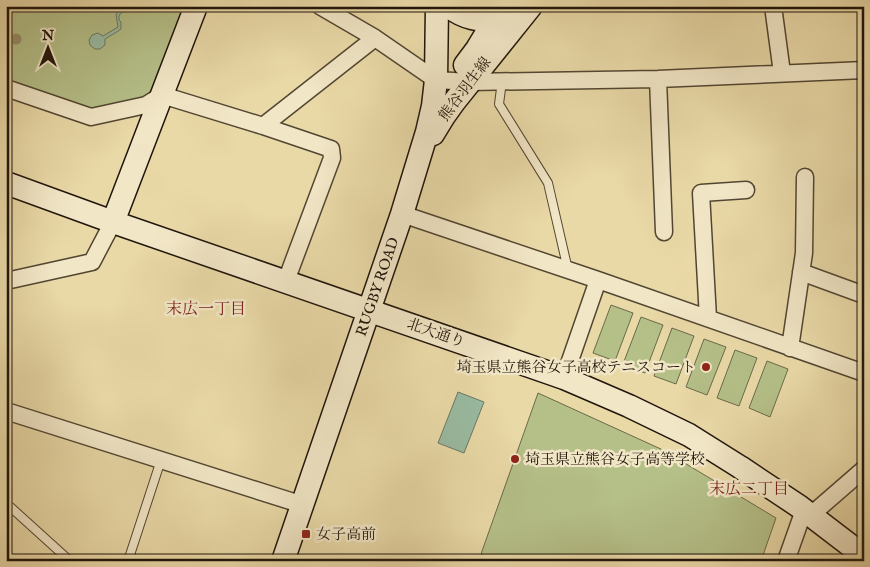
<svg xmlns="http://www.w3.org/2000/svg" width="870" height="567" font-family="'IM FELL English','Noto Serif JP',serif">
<style>
.green{fill:#b5bf88;stroke:#6a6a4a}
.water{fill:#99bba2;stroke:#697966}
.lines{fill:none;stroke-linecap:round;stroke-linejoin:round}
.lane-casing{stroke:#524632;stroke-width:10}
.street-casing{stroke:#524632;stroke-width:19}
.secondary-casing{stroke:#20150b;stroke-width:25}
.lane{stroke:#f1e6c6;stroke-width:8}
.street{stroke:#f1e6c6;stroke-width:16}
.secondary{stroke:#f1e6c6;stroke-width:22}
.tree{fill:#978e69}
.poi-dot{fill:#8f2418;stroke:#f1e6c6;stroke-width:2}
.labels{text-anchor:middle;dominant-baseline:central;stroke-width:5;stroke-linejoin:round;paint-order:stroke}
.street-label{font-size:15px;fill:#20150b;stroke:#f1e6c6}
.poi-label{font-size:15px;fill:#20150b;stroke:#f1e6c6;text-anchor:start}
.neighbourhood-label{font-size:16px;fill:#7a1f14;stroke:#f1e6c6}
</style>
<rect width="100%" height="100%" fill="#e9d9a7"/>
<filter id="stains"><feTurbulence type="fractalNoise" baseFrequency=".004" numOctaves="4"/><feColorMatrix values="0 0 0 0 .2 0 0 0 0 .09 0 0 0 0 .02 0 0 0 .5 -.17"/></filter>
<radialGradient id="worn" r=".72"><stop offset=".6" stop-color="#630" stop-opacity="0"/><stop offset="1" stop-color="#630" stop-opacity=".3"/></radialGradient>
<path class="green" d="M6 6H190L151 96 91 111 6 81Z
M611 305 633 313 615 361 593 353Z
M641 317 663 325 645 373 623 364Z
M672 328 694 336 676 384 654 376Z
M704 339 726 347 707 395 686 387Z
M735 350 757 358 739 406 717 398Z
M767 361 788 369 770 417 749 408Z
M538 393 663 450 776 518 761 561H500L481 554Z"/>
<path class="water" d="M123 6H126L124 11 119 15V20L121 22V29C116 33 111 35 105 39V45L100 49H95L90 45 89 40 92 35 98 33 103 36 118 27 116 14Z
M458 392 484 402 464 453 438 443Z"/>
<g class="lines">
<defs>
<path id="lane" d="M502 81 499 104 548 183 568 270
M6 503 70 561
M128 561 161 460"/>
<path id="street" d="M320 6 375 38 436 80 470 82 658 79 864 70
M773 6 782 73
M658 79 664 232
M6 88 91 117 146 105 162 95 263 126 331 149 332 158 286 281
M263 126 375 38
M402 214 598 280 864 373
M801 272 864 295
M6 281 92 262 113 222
M708 318 701 193 746 190
M790 348 804 253 805 177
M564 378 598 280
M6 411 303 505
M811 515 864 469
M786 561 804 510"/>
<g id="secondary">
<path d="M448 6C462 17 483 25 499 14"/>
<path d="M465 65 477 49 503 6"/>
<path d="M433 134 444 116 454 102 531 6"/>
<path d="M6 183 113 222 564 378 629 406 689 435 740 467 800 507 864 556"/>
<path d="M113 222 196 6"/>
<path id="s1" d="M283 561 402 214 427 132 433 106 436 80 437 6"/>
</g>
</defs>
<use href="#lane" class="lane-casing"/>
<use href="#street" class="street-casing"/>
<use href="#secondary" class="secondary-casing"/>
<use href="#lane" class="lane"/>
<use href="#street" class="street"/>
<use href="#secondary" class="secondary"/>
</g>
<circle class="tree" cx="16" cy="39" r="5.5"/>
<g class="poi-dot">
<circle cx="706" cy="367" r="5"/>
<circle cx="515" cy="459" r="5"/>
<rect x="301" y="529" width="10" height="10" rx="2.5"/>
</g>
<g class="labels">
<g class="street-label">
<text transform="translate(465 89) rotate(-53)">熊谷羽生線</text>
<text stroke="none"><textPath href="#s1" startOffset="290">RUGBY ROAD</textPath></text>
<text transform="translate(436 333) rotate(19)">北大通り</text>
</g>
<g class="poi-label">
<text x="696" y="367" text-anchor="end">埼玉県立熊谷女子高校テニスコート</text>
<text x="525" y="459">埼玉県立熊谷女子高等学校</text>
<text x="316" y="534">女子高前</text>
</g>
<g class="neighbourhood-label">
<text x="206" y="310">末広一丁目</text>
<text x="749" y="490">末広二丁目</text>
</g>
</g>
<rect width="870" height="567" fill="none" stroke="#e9d9a7" stroke-width="25"/>
<rect x="8" y="8" width="855" height="552" fill="none" stroke="#20150b" stroke-width="2.5"/>
<rect x="12" y="12" width="845" height="542" fill="none" stroke="#20150b"/>
<g transform="translate(48 48)" stroke="#f1e6c6" stroke-width="4" paint-order="stroke">
<path d="M0-4L9 19L0 12L-9 19Z" fill="#20150b"/>
<text y="-8" font-size="14" font-weight="bold" text-anchor="middle" fill="#20150b">N</text>
</g>
<rect width="100%" height="100%" filter="url(#stains)"/>
<rect width="100%" height="100%" fill="url(#worn)"/>
</svg>
